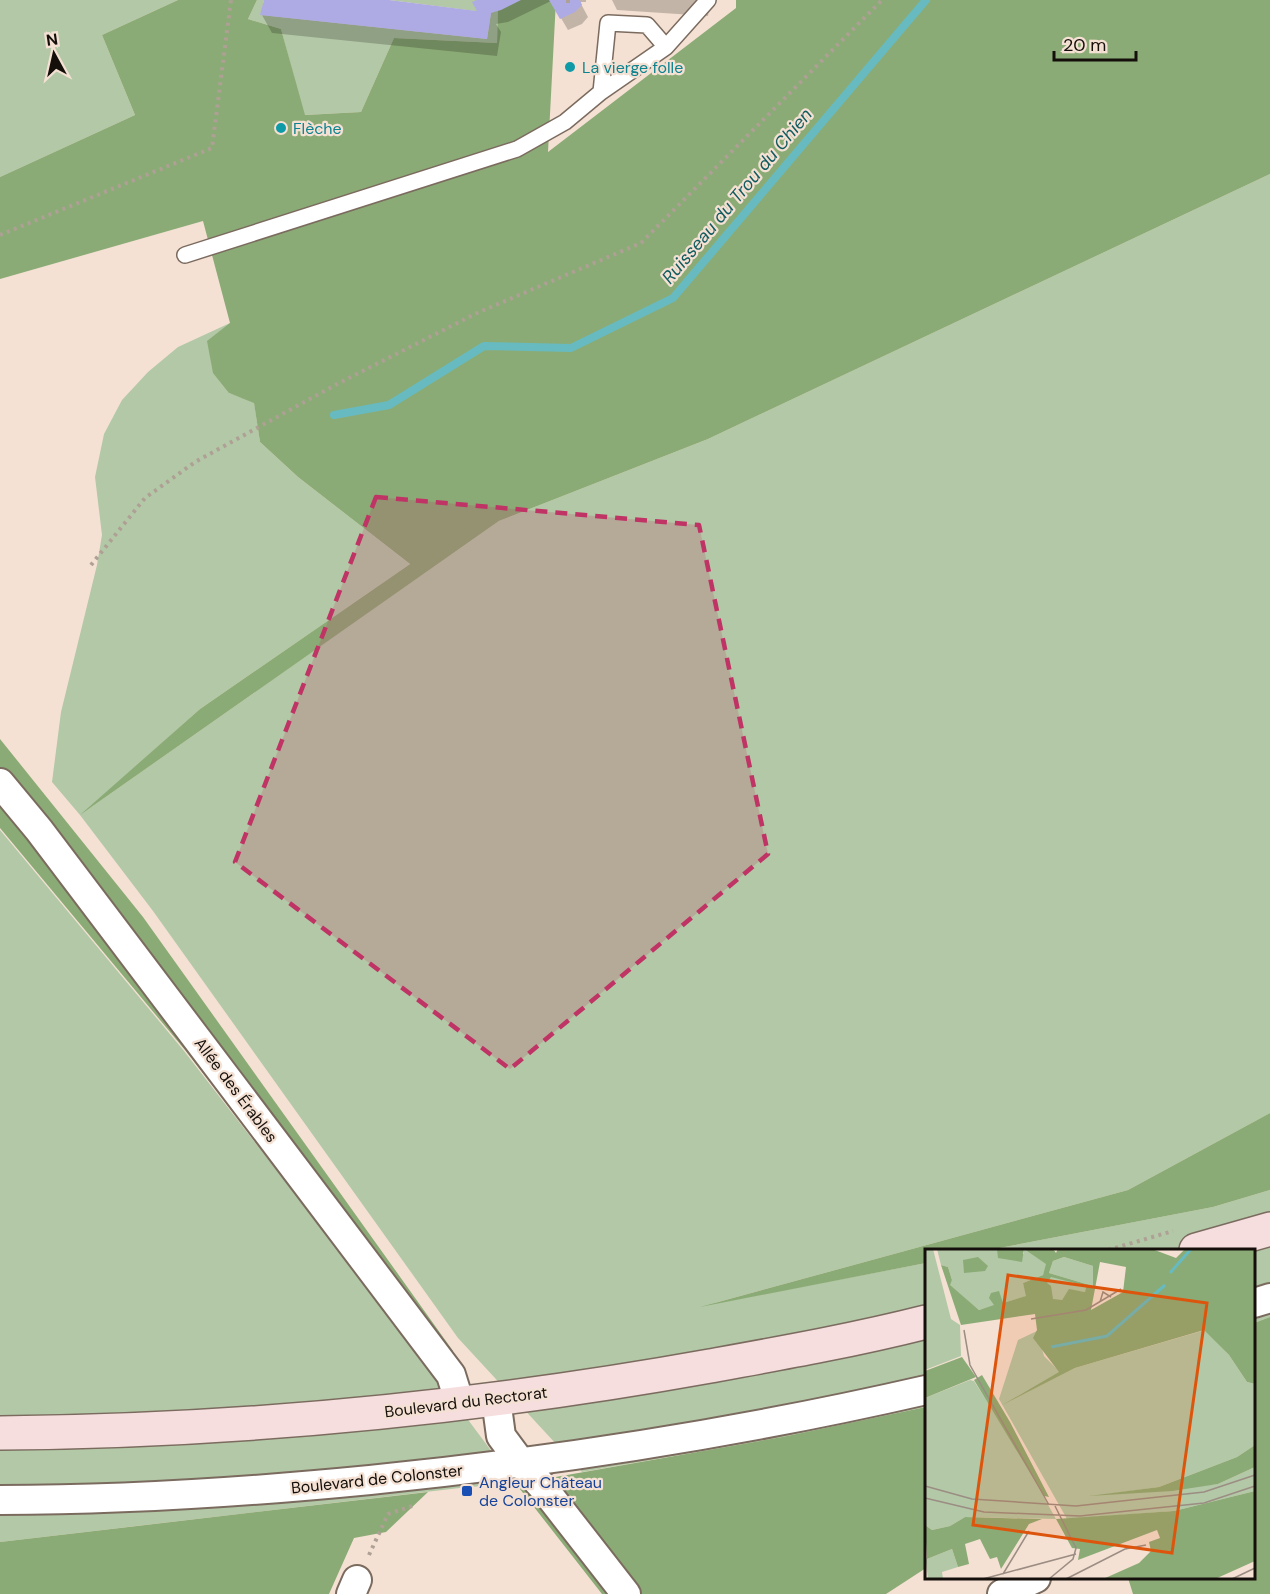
<svg xmlns="http://www.w3.org/2000/svg" width="1270" height="1594" font-family="'DM Sans',sans-serif">
<style>
.green{fill:#b3c8a6}
.forest{fill:#8bab76}
.shadow{fill:#0003}
.lines{fill:none;stroke-linecap:round;stroke-linejoin:round}
.stream{stroke:#67bbc0;stroke-width:8}
.building{fill:#aeaae4}
.lane-casing{stroke:#7b6b5f;stroke-width:18}
.street-casing{stroke:#7b6b5f;stroke-width:32}
.secondary-casing{stroke:#7b6b5f;stroke-width:36}
.path{stroke:#aea095;stroke-width:4;stroke-dasharray:3 4.5;stroke-linecap:butt}
.lane{stroke:#fff;stroke-width:15}
.street{stroke:#fff;stroke-width:28}
.secondary{stroke:#f6dedf;stroke-width:33}
.marked{fill:#bf3365;fill-opacity:0.2;stroke:#bf3365;stroke-width:4.5;stroke-dasharray:12 8;stroke-linejoin:round}
.culture-dot{fill:#0f9aa8;stroke:#f4e1d3;stroke-width:2}
.transit-dot{fill:#1a4fb4;stroke:#f4e1d3;stroke-width:2}
.labels{text-anchor:middle;dominant-baseline:central;stroke-width:4.5;stroke-linejoin:round;paint-order:stroke}
.culture-label{font-size:16px;fill:#0d838f;stroke:#f4e1d3;text-anchor:start}
.street-label{font-size:16px;fill:#150f0b;stroke:#f4e1d3}
.transit-label{font-size:16px;fill:#164399;stroke:#f4e1d3;text-anchor:start}
.water-label{font-size:18px;font-style:italic;fill:#125b5f;stroke:#f4e1d3}
.inset-river{fill:none;stroke:#67bbc0;stroke-width:3}
.inset-road{fill:none;stroke:#9b8d83;stroke-width:1.5}
.view{fill:#dd550c;fill-opacity:0.15;stroke:#dd550c;stroke-width:3}
.inset-edge{fill:none;stroke:#150f0b;stroke-width:3}
</style>
<rect width="100%" height="100%" fill="#f4e1d3"/>
<path class="green" d="M0 0H178L102 35 135 115 0 177Z
M257 0H264L261 15 487 39 491 13 389 0H473L498 3 497 43 394 38 361 112 304 115 281 29 248 19Z
M1270 174V1113L1128 1190 711 1304 926 1263V1407L782 1437 582 1472 458 1338 153 911 80 815 52 782 61 712 97 565 102 535 95 477 104 434 122 400 148 372 178 347 230 323 229 393 254 402 260 442 298 477 410 564 200 709 87 810 499 521 708 439Z
M0 830 184 1051 416 1350 516 1484 468 1487 0 1542Z
M1270 1190V1317L1254 1323V1250H989L1213 1207Z"/>
<path class="forest" d="M178 0H257L248 19 281 29 305 115 361 112 394 38 497 43 498 3 473 0H556L548 152 736 8V0H1270V174L708 439 499 521 80 815 200 709 410 564 298 477 260 442 254 403 229 393 213 373 207 341 230 323 203 221 0 279V177L135 115 102 35Z
M0 739 143 917 453 1351H419L185 1050 0 828Z
M1270 1113V1190L1213 1207 989 1250H926V1263L700 1307 1128 1190Z
M1270 1317V1594H1133L1128 1578H1254V1323Z
M926 1407V1568L886 1594H602L516 1484 782 1437Z
M428 1492 386 1532 354 1538 329 1594H0V1542Z"/>
<path class="shadow" d="M265 0H376L480 13 482 0H586V2H580L588 17 582 24 568 30 551 1 508 22 496 24 501 32 497 56 272 33 262 15Z
M612 0H710L708 16 617 10Z"/>
<g class="lines">
<path class="stream" d="M334 415 389 405 484 346 571 348 673 298 926 0"/>
</g>
<path class="building" d="M264 0H389L477 11 472 2 477 0H521L501 10 491 13 487 39 260 15Z
M549 0H580L582 5 575 12 560 19Z"/>
<g class="lines">
<defs>
<path id="lane" d="M601 92 608 23 647 25 666 47
M185 255 517 149 565 122 601 92 666 47 708 0"/>
<path id="street" d="M0 783 39 830 451 1375 460 1404
M1254 1303 1270 1298
M496 1399 501 1436 521 1463 541 1485 626 1594
M0 1500C124 1500 247 1492 370 1480 558 1461 743 1432 926 1390
M351 1594 357 1580
M1002 1594 1036 1578"/>
<path id="secondary" d="M1196 1250 1270 1229
M0 1433C238 1431 476 1408 710 1366 782 1353 855 1340 926 1322"/>
</defs>
<use href="#lane" class="lane-casing"/>
<use href="#street" class="street-casing"/>
<use href="#secondary" class="secondary-casing"/>
<path class="path" d="M568 0V6
M0 235 212 148 231 0
M91 565 145 498 195 462 339 383 477 313 641 243 882 0
M1108 1250 1173 1231
M369 1555 388 1514 412 1506"/>
<use href="#lane" class="lane"/>
<use href="#street" class="street"/>
<use href="#secondary" class="secondary"/>
</g>
<path class="marked" d="M376 497 699 525 768 854 510 1069 235 862Z"/>
<g class="culture-dot">
<circle cx="570" cy="67" r="6"/>
<circle cx="281" cy="128" r="6"/>
</g>
<rect class="transit-dot" x="461" y="1485" width="12" height="12" rx="3"/>
<g class="labels">
<g class="culture-label">
<text x="582" y="67">La vierge folle</text>
<text x="293" y="128">Flèche</text>
</g>
<g class="street-label">
<text transform="translate(236 1090) rotate(53)">Allée des Érables</text>
<text transform="translate(466 1402) rotate(-7)">Boulevard du Rectorat</text>
<text transform="translate(377 1479) rotate(-6)">Boulevard de Colonster</text>
</g>
<g class="transit-label">
<text x="479" y="1482">Angleur Château<tspan x="479" dy="18">de Colonster</tspan></text>
</g>
<g class="water-label">
<text transform="translate(737 196) rotate(-50)">Ruisseau du Trou du Chien</text>
</g>
</g>
<g transform="translate(925 1249)">
<rect width="330" height="330" fill="#f4e1d3"/>
<path d="M0 0H8L26 70 35 76 36 107 0 121ZM12 0H72L99 5V0L122 15 118 26 98 34 102 47 54 61 24 36 27 31 23 18 16 16ZM139 8 168 17V37L124 24 128 12ZM126 27 161 37 160 43 144 41 137 51H128L121 34ZM280 81 304 106 322 133 330 135V196L312 208 234 238 176 246 293 235 330 218V242L249 262 142 270 74 150 93 91 112 82 119 107 135 123 84 152 150 119ZM45 131 49 132 89 195 131 270 40 268 25 277 7 281 0 276V149ZM27 300 33 318 17 323 18 330H3L0 306 2 310Z" fill="#b3c8a6"/>
<path d="M72 0H99L97 13 73 9ZM99 0H128L131 4 133 0H227L251 9 260 0 330 1V135L322 133 304 106 279 81 150 119 77 156 134 123 108 89 112 81 110 65 36 76 16 16 23 18 27 31 25 36 54 61 69 56 64 49 66 44 74 42 78 54 101 47 98 34 118 26 121 15ZM139 8 168 17V37L124 24 128 12ZM175 13 201 18 198 43 166 61ZM126 28 161 37 160 43 144 40 137 51 128 50 126 37 122 34ZM53 8 63 17 60 22 39 24 38 11ZM37 108 51 128 0 149V122ZM57 126 85 173 124 248 119 247 49 131ZM330 196V218L293 235 247 242 164 247 234 238 312 208ZM330 242V312L290 330H178L214 314 226 302 224 293 235 289 232 281 153 311 155 300 147 299 131 270 249 262ZM40 268 117 270 104 275 76 320 72 308 65 310 55 290 40 295 44 315 33 318 27 300 2 310 0 276 7 281 25 277Z" fill="#8bab76" fill-rule="evenodd"/>
<path class="inset-river" d="M245 24 266 0M126 98 182 87 240 36"/>
<path class="inset-road" d="M175 53 178 43 186 48M106 70 161 61 196 40M39 81 45 116 124 256M0 237 47 250 151 257 279 243 330 226M0 249 59 263 155 267 279 254 330 237M78 325 104 282M58 330 151 305M124 330 148 310 151 299 130 257M141 330 200 300 221 296M307 330 330 319"/>
<path class="view" d="M83 26 282 54 247 304 48 276Z"/>
<rect width="330" height="330" class="inset-edge"/>
</g>
<g transform="translate(54 54) rotate(352)" stroke="#f4e1d3" stroke-width="4.5" paint-order="stroke">
<path d="M0-4.5L10 22L0 15L-10 22Z" fill="#150f0b"/>
<text y="-9" font-size="16" font-weight="bold" text-anchor="middle" fill="#150f0b">N</text>
</g>
<path d="M1054 51v9h82v-9" fill="none" stroke="#150f0b" stroke-width="3"/>
<text x="1063" y="51" font-size="18" fill="#150f0b" stroke="#f4e1d3" stroke-width="4.5" paint-order="stroke">20 m</text>
</svg>
